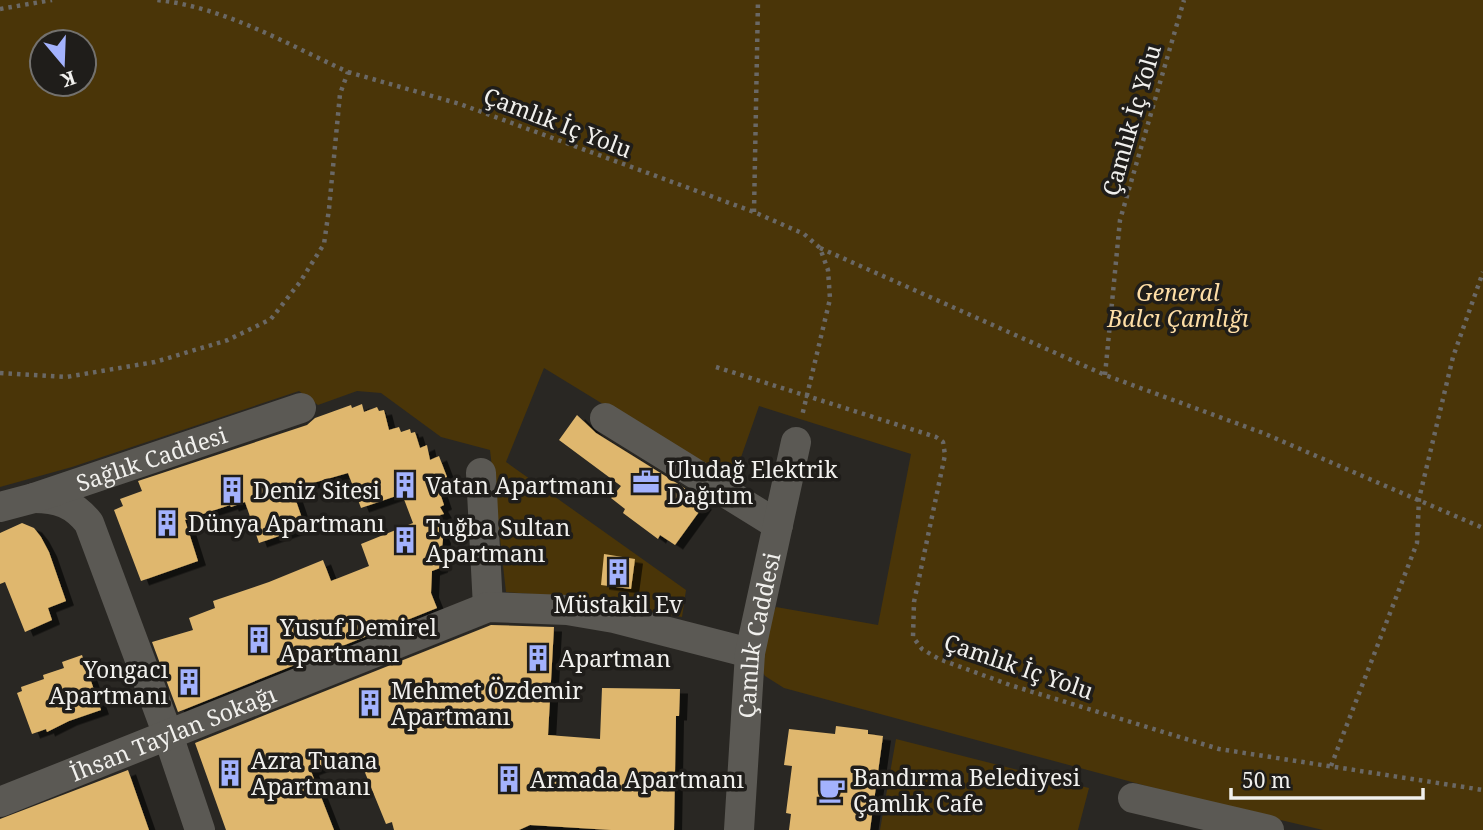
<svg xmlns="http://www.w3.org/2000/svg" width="1483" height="830" font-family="'Noto Serif',serif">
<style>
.green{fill:#4a3508;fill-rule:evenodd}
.building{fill:#dfb76e;filter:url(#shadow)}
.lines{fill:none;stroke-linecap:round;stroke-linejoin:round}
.path{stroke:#6a6865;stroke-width:4.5;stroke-dasharray:3.5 5;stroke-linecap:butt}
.minor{stroke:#5b5954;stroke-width:30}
.labels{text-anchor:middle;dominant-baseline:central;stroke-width:7;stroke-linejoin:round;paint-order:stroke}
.street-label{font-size:23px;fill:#f1f0ed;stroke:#1f1d1a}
.park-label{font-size:23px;font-style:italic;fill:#fedea6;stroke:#1f1d1a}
.poi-label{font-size:23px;fill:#f1f0ed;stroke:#1f1d1a;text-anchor:start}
</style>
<defs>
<filter id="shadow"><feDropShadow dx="8" dy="4.5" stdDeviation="0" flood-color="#0009"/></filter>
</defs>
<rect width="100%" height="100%" fill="#292723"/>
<path class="green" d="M0 0H1483V830H1323L1217 805 784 688 765 676 753 656 776 607 878 625 911 454 759 406 732 483 544 368 506 462 686 590 682 617 560 596 506 592 490 450 441 437 381 393 357 391 318 405 299 391 72 467 0 487ZM42 42H84V84H42Z
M896 739 1089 788 1078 830H880Z"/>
<path class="building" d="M362 404 364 412 377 407 379 411 384 410 389 430 399 427 401 432 410 429 411 433 415 432 420 448 427 445 430 460 439 456 447 477 442 479 444 485 438 487 444 505 440 507 444 514 440 515 445 529 440 532 443 539 440 568 432 571 431 593 437 608 178 712 152 642 193 630 189 618 215 608 213 601 269 582 323 560 331 581 369 566 361 544 413 523 402 494 361 508 348 473 292 489 305 527 259 543 245 502 231 507 230 505 185 520 198 561 141 581 114 510 123 506 120 499 142 491 138 481 307 425 315 418 351 405 352 408Z
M577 415 596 433 683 487 704 505 675 545 660 535 658 539 623 513 625 509 611 498 621 486 559 440Z
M22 523 34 528 41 537 49 552 66 601 48 608 52 620 25 632 5 582 0 584V533Z
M604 554 635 559 631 589 601 585Z
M491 625 554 627 548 735 600 739 602 688 680 689 679 716H676L674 830H611L530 825 519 830H394L392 822 386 824 357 753 311 771 334 830H226L195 743Z
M82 655 101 710 69 721 47 732 46 729 32 734 17 693 22 691 21 687 44 679 43 675 64 668 62 662Z
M836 726 868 730V734L883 736 870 830H789L791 814 786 813 792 766 784 765 789 729 835 734Z
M128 770 149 830H0V819Z"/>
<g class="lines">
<path class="path" d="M0 9 52 0
M348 72 460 104 754 212 804 234 820 248 828 270 830 299 802 416
M754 212 758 0
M820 248 1105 375 1263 433 1483 528
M716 367 936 437 943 442 945 455 914 602 913 637 922 649 939 659 1010 685 1219 749 1483 790
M0 373 66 377 155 362 228 340 271 319 300 282 324 244 329 209 340 94 348 72C287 44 224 7 157 0
M1105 375 1120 220 1184 0
M1331 766 1417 543 1419 499 1453 357 1483 272"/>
<g class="minor">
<path d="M605 418 778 525"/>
<path d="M481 473 488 607"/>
<path d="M34 498C58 498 74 504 89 523L168 735 200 830"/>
<path id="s1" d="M0 507 34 498 301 408"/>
<path d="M1133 798 1269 830"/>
<path id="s2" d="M0 802 488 607 567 610 614 618 750 653"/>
<path id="s3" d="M739 830 750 653 796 442"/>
</g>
</g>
<defs>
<symbol id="office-bare" viewBox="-9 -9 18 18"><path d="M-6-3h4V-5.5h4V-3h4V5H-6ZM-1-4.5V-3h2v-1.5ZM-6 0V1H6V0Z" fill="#a3b2fd" stroke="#1f1d1a" stroke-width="2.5" paint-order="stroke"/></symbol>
<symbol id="building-bare" viewBox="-9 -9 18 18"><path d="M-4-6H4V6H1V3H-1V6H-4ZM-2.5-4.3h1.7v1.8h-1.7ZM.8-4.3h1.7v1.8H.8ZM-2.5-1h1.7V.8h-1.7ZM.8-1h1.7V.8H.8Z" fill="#a3b2fd" stroke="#1f1d1a" stroke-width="2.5" paint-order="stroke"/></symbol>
<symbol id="cafe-bare" viewBox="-9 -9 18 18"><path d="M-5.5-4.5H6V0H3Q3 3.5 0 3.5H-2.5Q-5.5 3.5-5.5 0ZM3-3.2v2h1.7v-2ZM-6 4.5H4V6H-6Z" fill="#a3b2fd" stroke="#1f1d1a" stroke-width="2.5" paint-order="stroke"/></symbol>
</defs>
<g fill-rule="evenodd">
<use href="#office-bare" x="627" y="463" width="38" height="38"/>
<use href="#building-bare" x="386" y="466" width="38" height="38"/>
<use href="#building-bare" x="213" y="471" width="38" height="38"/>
<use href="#building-bare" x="148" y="504" width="38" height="38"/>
<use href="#building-bare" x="386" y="521" width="38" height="38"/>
<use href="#building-bare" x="599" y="553" width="38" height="38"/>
<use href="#building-bare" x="240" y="621" width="38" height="38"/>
<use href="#building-bare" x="519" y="639" width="38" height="38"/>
<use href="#building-bare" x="170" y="663" width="38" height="38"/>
<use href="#building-bare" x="351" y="684" width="38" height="38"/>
<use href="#building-bare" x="211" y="754" width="38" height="38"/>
<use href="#building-bare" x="490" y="760" width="38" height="38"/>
<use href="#cafe-bare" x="813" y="771" width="38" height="38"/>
</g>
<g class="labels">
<g class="street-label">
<text transform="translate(1131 120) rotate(-74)">Çamlık İç Yolu</text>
<text transform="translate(558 122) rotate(21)">Çamlık İç Yolu</text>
<text stroke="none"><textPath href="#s1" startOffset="159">Sağlık Caddesi</textPath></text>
<text stroke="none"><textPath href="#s3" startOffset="196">Çamlık Caddesi</textPath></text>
<text transform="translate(1019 666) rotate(19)">Çamlık İç Yolu</text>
<text stroke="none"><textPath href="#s2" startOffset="186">İhsan Taylan Sokağı</textPath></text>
</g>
<g class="park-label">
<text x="1178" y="292">General<tspan x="1178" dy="26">Balcı Çamlığı</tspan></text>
</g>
<g class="poi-label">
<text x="667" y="469">Uludağ Elektrik<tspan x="667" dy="26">Dağıtım</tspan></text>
<text x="426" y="485">Vatan Apartmanı</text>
<text x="253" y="490">Deniz Sitesi</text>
<text x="188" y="523">Dünya Apartmanı</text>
<text x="426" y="527">Tuğba Sultan<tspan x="426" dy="26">Apartmanı</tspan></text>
<text x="618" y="604" text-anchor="middle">Müstakil Ev</text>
<text x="280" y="627">Yusuf Demirel<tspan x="280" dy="26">Apartmanı</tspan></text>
<text x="559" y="658">Apartman</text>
<text x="168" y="669" text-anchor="end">Yongacı<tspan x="168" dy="26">Apartmanı</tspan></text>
<text x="391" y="690">Mehmet Özdemir<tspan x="391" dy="26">Apartmanı</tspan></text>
<text x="251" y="760">Azra Tuana<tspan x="251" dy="26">Apartmanı</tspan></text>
<text x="853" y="777">Bandırma Belediyesi<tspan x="853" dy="26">Çamlık Cafe</tspan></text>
<text x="530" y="779">Armada Apartmanı</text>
</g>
</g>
<g transform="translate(63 63) rotate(161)"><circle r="33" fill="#1f1d1a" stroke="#73716e" stroke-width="2"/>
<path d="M0-5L12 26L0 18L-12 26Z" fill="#a3b2fd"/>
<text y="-10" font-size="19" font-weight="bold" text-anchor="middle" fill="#f1f0ed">K</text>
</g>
<path d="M1231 788v10h192v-10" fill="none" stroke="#f1f0ed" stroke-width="3.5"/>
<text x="1242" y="788" font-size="21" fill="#f1f0ed" stroke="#1f1d1a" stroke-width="5" paint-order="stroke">50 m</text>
</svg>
